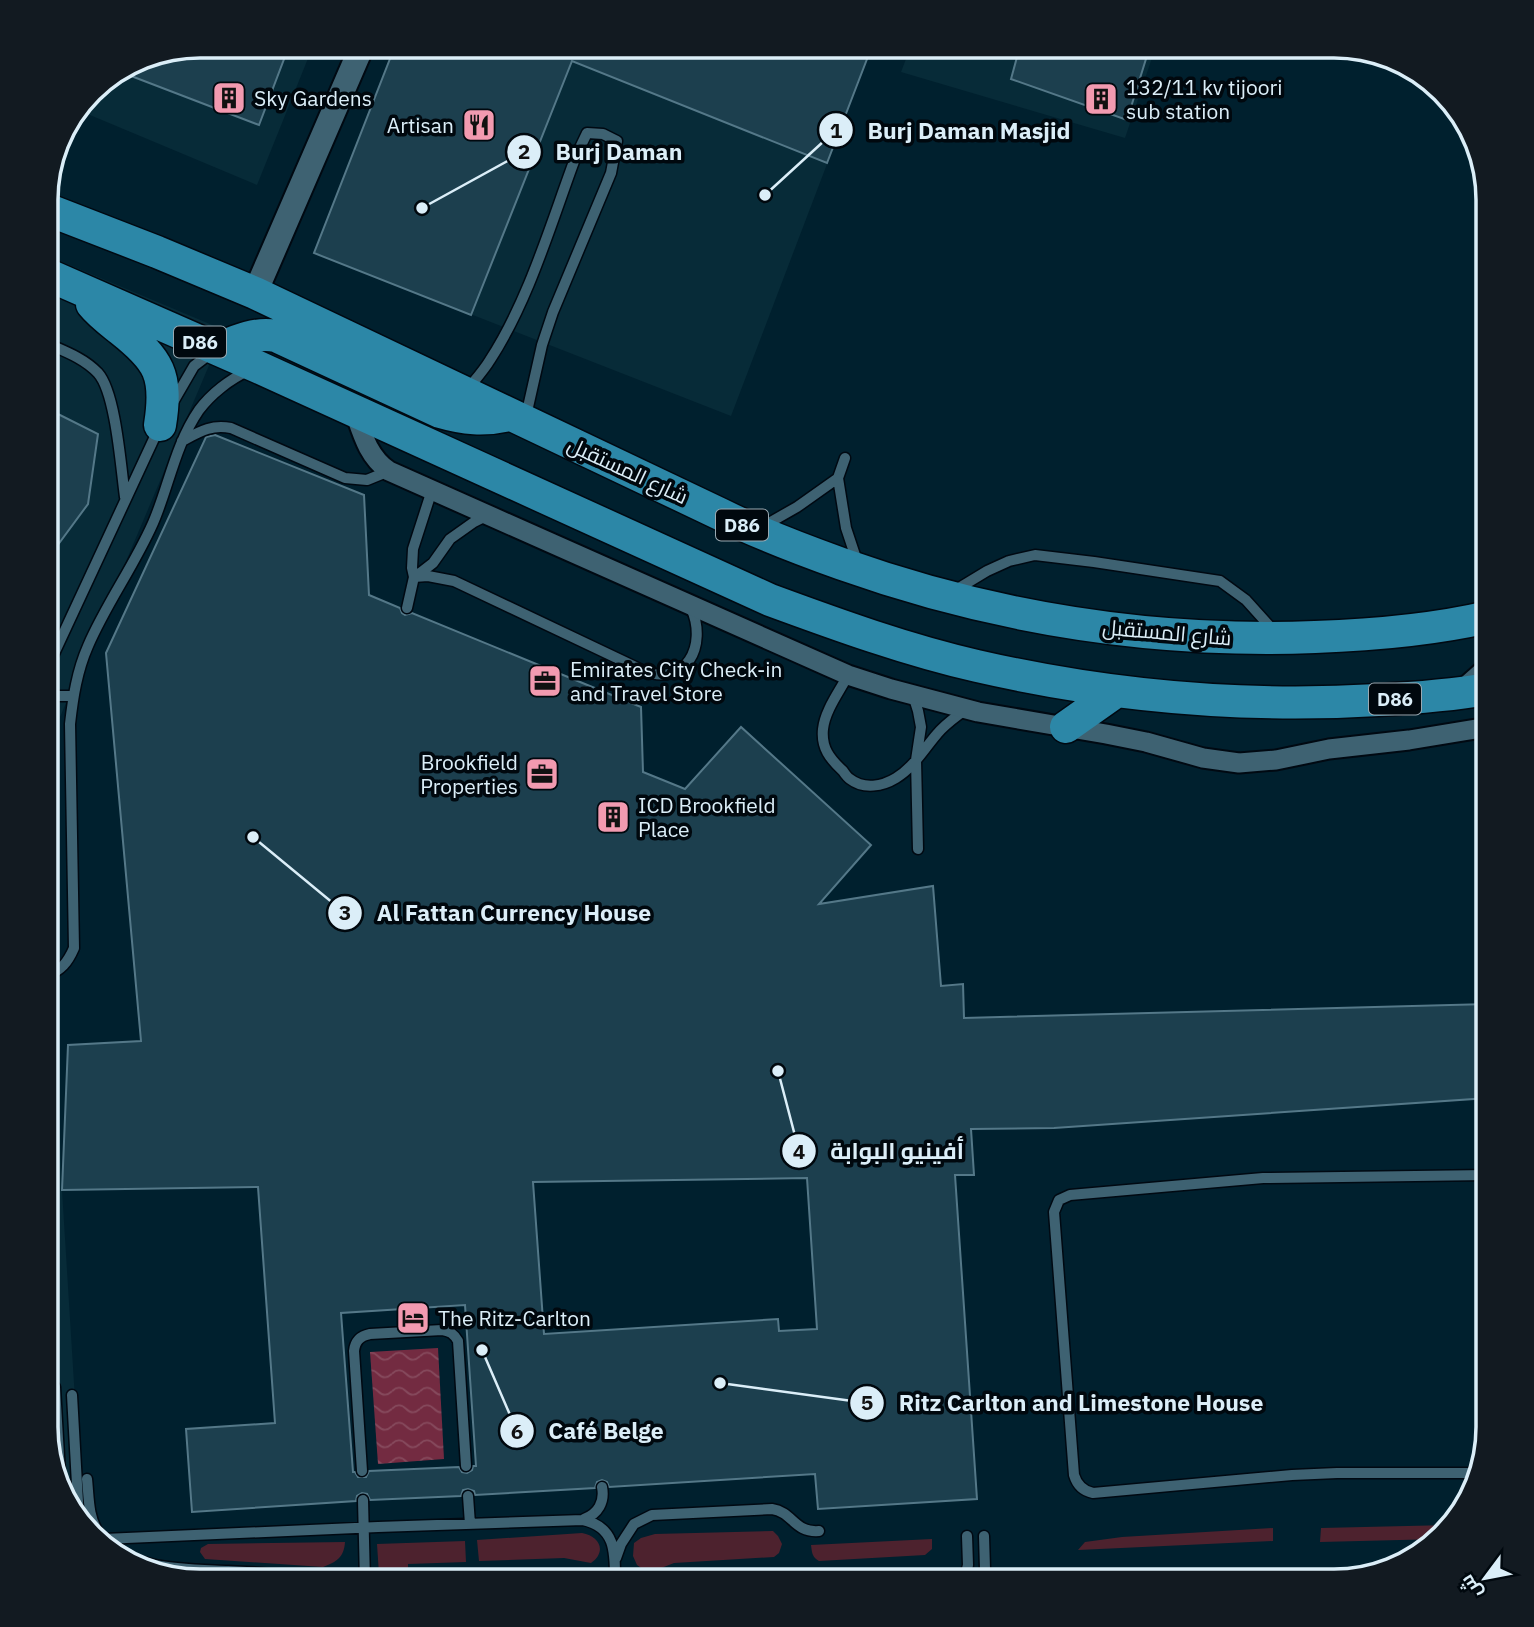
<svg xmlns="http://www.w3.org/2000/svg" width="1534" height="1627" font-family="'IBM Plex Sans',Cairo,sans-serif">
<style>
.built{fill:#072b38}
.garden{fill:#4d222e}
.water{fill:url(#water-waves)}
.building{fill:#1c3f4e;stroke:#547888;stroke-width:2;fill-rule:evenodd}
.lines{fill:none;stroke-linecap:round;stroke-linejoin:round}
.service-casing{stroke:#000912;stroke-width:13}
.minor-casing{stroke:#000912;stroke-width:23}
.tertiary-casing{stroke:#000912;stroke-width:28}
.primary-casing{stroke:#000912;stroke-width:35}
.service{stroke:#3e6272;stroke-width:10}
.minor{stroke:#3e6272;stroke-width:19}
.tertiary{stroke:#3e6272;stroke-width:24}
.primary{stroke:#2c87a7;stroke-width:32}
.labels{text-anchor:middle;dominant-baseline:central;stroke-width:7;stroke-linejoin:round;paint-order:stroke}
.shield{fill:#00080e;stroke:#99a9b2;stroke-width:2}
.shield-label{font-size:19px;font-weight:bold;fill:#dbeef8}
.poi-label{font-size:21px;fill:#dbeef8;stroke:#00080e;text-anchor:start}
.street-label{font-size:21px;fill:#dbeef8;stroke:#00080e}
.rim{fill:none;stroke:#dbeef8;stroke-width:3.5}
.leader{fill:none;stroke:#dbeef8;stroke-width:2.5}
.callout-dot{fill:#dbeef8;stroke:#00080e;stroke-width:2.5}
.mark-label{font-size:21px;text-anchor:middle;font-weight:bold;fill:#111}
.callout-label{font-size:23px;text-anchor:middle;font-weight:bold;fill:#dbeef8;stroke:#00080e;stroke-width:7;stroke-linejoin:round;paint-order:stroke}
</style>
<defs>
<pattern id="water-waves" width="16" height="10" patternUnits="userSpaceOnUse" patternTransform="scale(1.75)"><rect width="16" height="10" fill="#732b41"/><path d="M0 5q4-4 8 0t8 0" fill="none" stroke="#864a5d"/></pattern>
</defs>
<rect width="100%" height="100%" fill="#00202e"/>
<path class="built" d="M200 46H313L257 185 78 110 98 84 141 57Z
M395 46H872L731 416 314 253Z
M911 46H1156L1125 138 901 72Z
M46 255 224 330 46 750Z
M46 760 62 1190 80 1480 81 1524 54 1477 46 1428Z"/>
<path class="garden" d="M1450 1525 1440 1539 1320 1542 1321 1528Z
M1273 1528V1541L1078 1550 1085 1542 1122 1537Z
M773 1531 778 1536 782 1544 779 1553 774 1557 674 1563 651 1572 644 1570 637 1565 633 1556 634 1543 641 1538 655 1534Z
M582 1533C600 1536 607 1552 591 1563L564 1558 479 1561 477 1540Z
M932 1539V1549L925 1555 819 1561C812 1557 812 1553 811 1545Z
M465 1541 466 1562 408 1564V1573L379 1574 377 1544Z
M345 1542C344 1557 337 1562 323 1567L205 1559 200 1552 201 1548 208 1544Z"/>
<path class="water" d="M438 1348 444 1459 378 1464 370 1352Z"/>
<path class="building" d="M200 46H289L259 125 118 71 141 57Z
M395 46H872L827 163 572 61 471 315 314 253Z
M1020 46H1150L1127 120 1011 79Z
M46 408 98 434 88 504 46 561Z
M215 435 364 495 369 595 400 608 402 613 405 615 412 613 641 707 643 772 685 789 741 727 871 845 819 904 933 886 941 986 963 984 964 1018 1488 1004V1098L1054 1128 971 1129 974 1175H955L977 1499 818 1509 815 1474 609 1487 607 1482 602 1480 597 1482 595 1488 475 1495 474 1491 468 1489 463 1490 461 1496 370 1500 367 1494 362 1493 357 1496 356 1501 192 1512 186 1429 275 1423 258 1187 62 1190 68 1045 141 1041 106 653 206 437ZM807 1178 817 1329 779 1331 778 1319 544 1334 533 1182ZM465 1305 476 1466H473L472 1470 467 1473 462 1472 459 1467 369 1471 366 1477H358L355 1472H353L341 1313Z"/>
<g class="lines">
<defs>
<path id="service" d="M46 343C64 351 84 358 98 373 116 393 121 469 125 497
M467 390C475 380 484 370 490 360 529 300 551 223 576 156L587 133 603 134 617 141 611 173 553 312 542 345 526 416
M172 404 194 366 211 353
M182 441C199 432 211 424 231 428L345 478 367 480 389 471
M845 458 838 478 846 528 857 561
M762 527 797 507 838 478
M414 577 428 576 454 581 642 670C686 689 708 645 691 608
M415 577 433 563 450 539 474 522 488 515
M954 591 987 571 1009 561 1035 555 1094 562 1220 581 1246 600 1273 630
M407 608 414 577 412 568 413 549 432 490
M46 671 158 430
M848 675C840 691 825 710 823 729 821 748 830 759 843 771 845 774 847 777 850 779 864 790 883 786 896 778 914 767 924 749 937 734 945 724 956 717 966 709
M913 695 918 711 921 727 916 760 918 849
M46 696H73
M46 976C61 971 68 962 74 948L70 724C73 697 77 671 88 646 106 604 134 566 153 523 169 486 175 445 199 410 211 394 230 379 248 371
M55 1387 61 1490
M72 1395 79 1520
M362 1471 354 1351C355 1341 360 1336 370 1334L442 1330C450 1331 454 1334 458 1341L466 1466
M1478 1473H1337L1292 1475 1093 1493C1083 1491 1077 1485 1074 1475L1054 1212 1059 1200 1070 1195 1263 1178 1488 1175
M87 1479C89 1498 88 1516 98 1532 124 1571 187 1569 228 1571 253 1572 278 1574 303 1577 316 1578 329 1578 341 1581
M468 1496 470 1524
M363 1500 365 1581
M584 1519C598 1514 605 1502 602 1487
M984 1536 985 1569 991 1581
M104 1539 378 1527 583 1520C616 1527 615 1553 615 1581
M616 1558 621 1544 634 1524 652 1515 772 1509C793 1512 794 1533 819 1531
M964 1581 968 1565 967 1536"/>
<path id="minor" d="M354 410C362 433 368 457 389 471L848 675 891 689 978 712 1106 734 1146 742 1203 758 1239 763 1276 760 1329 749 1409 740 1488 727"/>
<path id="tertiary" d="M255 293 362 46
M1462 693 1488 670"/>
<path id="primary" d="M46 209 157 252 255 293 720 514C760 534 800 549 842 564 994 618 1155 643 1315 637 1373 635 1432 630 1488 617
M46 274 258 367 770 600C838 625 907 650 977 666 1108 696 1244 708 1378 700 1415 698 1452 695 1488 689
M92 304C100 314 111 322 121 330 159 360 168 375 160 425
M217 349C236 341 255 332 276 336L440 412C464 419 484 421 509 415
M1066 727 1117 691"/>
</defs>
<use href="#service" class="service-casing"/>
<use href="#minor" class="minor-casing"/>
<use href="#tertiary" class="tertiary-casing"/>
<use href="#primary" class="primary-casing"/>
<use href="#service" class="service"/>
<use href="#minor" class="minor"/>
<use href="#tertiary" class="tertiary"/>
<use href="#primary" class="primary"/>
</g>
<defs>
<symbol id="building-square" viewBox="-11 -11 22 22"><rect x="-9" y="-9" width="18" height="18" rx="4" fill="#f29ab0" stroke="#00080e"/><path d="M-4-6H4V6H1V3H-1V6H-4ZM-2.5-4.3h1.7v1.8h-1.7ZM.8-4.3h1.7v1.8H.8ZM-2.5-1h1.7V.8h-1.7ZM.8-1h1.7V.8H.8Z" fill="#111"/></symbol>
<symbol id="restaurant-square" viewBox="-11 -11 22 22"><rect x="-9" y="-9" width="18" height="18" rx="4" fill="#f29ab0" stroke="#00080e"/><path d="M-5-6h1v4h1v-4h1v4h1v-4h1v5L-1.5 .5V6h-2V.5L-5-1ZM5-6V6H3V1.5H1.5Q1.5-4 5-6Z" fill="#111"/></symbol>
<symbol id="office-square" viewBox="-11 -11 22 22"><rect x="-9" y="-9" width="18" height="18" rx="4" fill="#f29ab0" stroke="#00080e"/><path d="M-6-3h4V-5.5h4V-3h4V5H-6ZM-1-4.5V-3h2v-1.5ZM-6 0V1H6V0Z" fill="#111"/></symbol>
<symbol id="hotel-square" viewBox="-11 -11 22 22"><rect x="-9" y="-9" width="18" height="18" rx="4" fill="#f29ab0" stroke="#00080e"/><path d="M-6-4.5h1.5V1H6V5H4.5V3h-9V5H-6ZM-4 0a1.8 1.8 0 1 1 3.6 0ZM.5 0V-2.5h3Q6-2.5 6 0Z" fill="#111"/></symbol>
</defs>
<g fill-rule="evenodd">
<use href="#building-square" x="210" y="79" width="38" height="38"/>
<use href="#building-square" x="1082" y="80" width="38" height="38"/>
<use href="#restaurant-square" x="460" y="106" width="38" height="38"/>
<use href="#office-square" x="526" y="662" width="38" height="38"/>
<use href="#office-square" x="523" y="755" width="38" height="38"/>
<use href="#building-square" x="594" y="798" width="38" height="38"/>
<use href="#hotel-square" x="394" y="1299" width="38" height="38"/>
</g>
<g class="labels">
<g class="shield">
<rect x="174" y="326.5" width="52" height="31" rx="5"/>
<rect x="716" y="509.5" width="52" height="31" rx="5"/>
<rect x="1369" y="683.5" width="52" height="31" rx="5"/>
</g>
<g class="shield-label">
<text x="200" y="342">D86</text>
<text x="742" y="525">D86</text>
<text x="1395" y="699">D86</text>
</g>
<g class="poi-label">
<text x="1126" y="87">132/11 kv tijoori<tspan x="1126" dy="24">sub station</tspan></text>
<text x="254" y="98">Sky Gardens</text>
<text x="454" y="125" text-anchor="end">Artisan</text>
<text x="570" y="669">Emirates City Check-in<tspan x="570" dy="24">and Travel Store</tspan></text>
<text x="518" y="762" text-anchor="end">Brookfield<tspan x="518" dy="24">Properties</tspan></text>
<text x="638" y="805">ICD Brookfield<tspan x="638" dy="24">Place</tspan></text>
<text x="438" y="1318">The Ritz-Carlton</text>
</g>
<g class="street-label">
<text transform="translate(628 470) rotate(25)">شارع المستقبل</text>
<text transform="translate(1167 632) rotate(5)">شارع المستقبل</text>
</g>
</g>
<path d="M0 0H1534V1627H0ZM200 58H1334A142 142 0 0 1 1476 200V1427A142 142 0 0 1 1334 1569H200A142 142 0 0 1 58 1427V200A142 142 0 0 1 200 58Z" fill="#121a21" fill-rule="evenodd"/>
<path class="rim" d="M200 58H1334A142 142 0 0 1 1476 200V1427A142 142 0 0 1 1334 1569H200A142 142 0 0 1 58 1427V200A142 142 0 0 1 200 58Z"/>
<path class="leader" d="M765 195L836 130M422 208L524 152M253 837L345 913M778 1071L799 1151M720 1383L867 1403M482 1350L517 1431"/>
<g class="callout-dot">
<circle cx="765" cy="195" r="7"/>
<circle cx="422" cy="208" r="7"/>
<circle cx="253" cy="837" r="7"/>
<circle cx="778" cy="1071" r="7"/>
<circle cx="720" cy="1383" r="7"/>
<circle cx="482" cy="1350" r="7"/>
<circle cx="836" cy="130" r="18"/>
<circle cx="524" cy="152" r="18"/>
<circle cx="345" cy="913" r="18"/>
<circle cx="799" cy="1151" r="18"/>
<circle cx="867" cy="1403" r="18"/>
<circle cx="517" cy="1431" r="18"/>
</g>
<g class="mark-label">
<text x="836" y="138">1</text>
<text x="524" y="159">2</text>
<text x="345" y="920">3</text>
<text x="799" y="1159">4</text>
<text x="867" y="1410">5</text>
<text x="517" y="1439">6</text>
</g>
<g class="callout-label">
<text x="969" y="139">Burj Daman Masjid</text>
<text x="619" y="160">Burj Daman</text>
<text x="514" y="921">Al Fattan Currency House</text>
<text x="897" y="1159">أفينيو البوابة</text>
<text x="1081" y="1411">Ritz Carlton and Limestone House</text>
<text x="606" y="1439">Café Belge</text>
</g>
<g transform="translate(1485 1578) rotate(238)" stroke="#00080e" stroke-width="5" paint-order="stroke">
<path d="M0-5L12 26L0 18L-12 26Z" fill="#dbeef8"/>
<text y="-10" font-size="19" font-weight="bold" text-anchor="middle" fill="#dbeef8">ش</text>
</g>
</svg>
